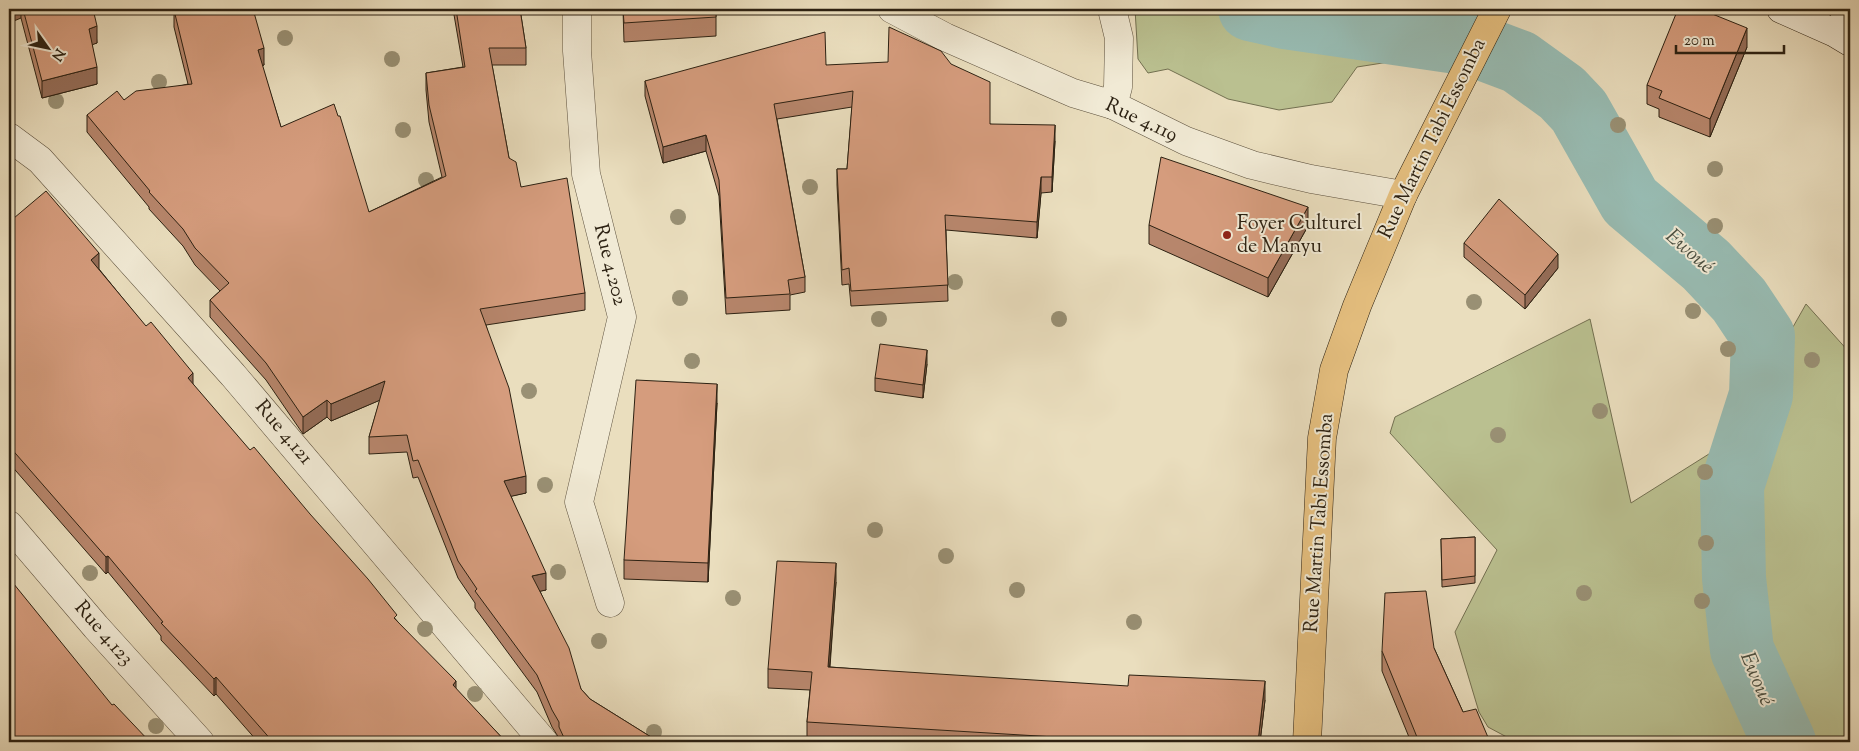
<svg xmlns="http://www.w3.org/2000/svg" width="1859" height="751" font-family="'Sorts Mill Goudy',serif">
<style>
.green{fill:#bac090;stroke:#737051}
.lines{fill:none;stroke-linecap:round;stroke-linejoin:round}
.river{stroke:#98bcb3;stroke-width:64}
.service-casing{stroke:#5c503d;stroke-width:23}
.minor-casing{stroke:#5c503d;stroke-width:29}
.tertiary-casing{stroke:#5c503d;stroke-width:29}
.secondary-casing{stroke:#2c2112;stroke-width:29}
.primary-casing{stroke:#2c2112;stroke-width:29}
.service{stroke:#f1ead5;stroke-width:21}
.minor{stroke:#f1ead5;stroke-width:28}
.tertiary{stroke:#f1ead5;stroke-width:28}
.secondary{stroke:#f1ead5;stroke-width:28}
.primary{stroke:#e5bf7f;stroke-width:28}
.tree{fill:#999074}
.wall{fill:#b7866c;stroke:#2c2112}
.shaded-wall{fill:#956d58;stroke:#2c2112}
.building{fill:#d59c7d;stroke:#2c2112}
.poi-dot{fill:#8f2418;stroke:#f1ead5;stroke-width:2}
.labels{text-anchor:middle;dominant-baseline:central;stroke-width:4;stroke-linejoin:round;paint-order:stroke}
.street-label{font-size:20px;fill:#2c2112;stroke:#f1ead5}
.poi-label{font-size:20px;fill:#2c2112;stroke:#f1ead5;text-anchor:start}
.water-label{font-size:21px;font-style:italic;fill:#4c5042;stroke:#f1ead5}
</style>
<rect width="100%" height="100%" fill="#eadebe"/>
<filter id="stains"><feTurbulence type="fractalNoise" baseFrequency=".004" numOctaves="4"/><feColorMatrix values="0 0 0 0 .2 0 0 0 0 .09 0 0 0 0 .02 0 0 0 .5 -.17"/></filter>
<radialGradient id="worn" r=".72"><stop offset=".6" stop-color="#630" stop-opacity="0"/><stop offset="1" stop-color="#630" stop-opacity=".3"/></radialGradient>
<path class="green" d="M1135 9H1418L1440 28 1421 57 1357 67 1332 102 1279 110 1228 99 1168 69 1148 73 1138 59Z
M1806 304 1850 353V742H1516L1488 727 1479 712 1455 632 1497 550 1390 433 1395 417 1590 319 1631 503 1728 442Z"/>
<g class="lines">
<path class="river" d="M1250 9 1285 17 1471 44 1519 62 1562 93 1579 111 1630 201 1706 265 1739 300 1763 336 1761 395 1732 486 1734 578 1742 650 1784 742"/>
<defs>
<path id="service" d="M1835 33 1845 9"/>
<path id="minor" d="M577 9V51L586 174 622 317 579 502 610 603
M1112 9 1119 38 1118 87 1113 105
M9 137 40 160 233 375 544 742
M9 525 96 627 200 742"/>
<path id="tertiary" d="M892 9 945 37 1073 93 1113 105 1186 141 1252 165 1311 179 1403 195"/>
<path id="secondary" d="M1781 9 1835 33 1850 42"/>
<path id="primary" d="M1307 742 1322 438 1334 370 1357 306 1403 195 1497 9"/>
</defs>
<use href="#service" class="service-casing"/>
<use href="#minor" class="minor-casing"/>
<use href="#tertiary" class="tertiary-casing"/>
<use href="#secondary" class="secondary-casing"/>
<use href="#primary" class="primary-casing"/>
<use href="#service" class="service"/>
<use href="#minor" class="minor"/>
<use href="#tertiary" class="tertiary"/>
<use href="#secondary" class="secondary"/>
<use href="#primary" class="primary"/>
</g>
<g class="tree">
<circle cx="285" cy="38" r="8"/>
<circle cx="392" cy="59" r="8"/>
<circle cx="159" cy="82" r="8"/>
<circle cx="56" cy="101" r="8"/>
<circle cx="1618" cy="125" r="8"/>
<circle cx="403" cy="130" r="8"/>
<circle cx="1715" cy="169" r="8"/>
<circle cx="426" cy="180" r="8"/>
<circle cx="810" cy="187" r="8"/>
<circle cx="678" cy="217" r="8"/>
<circle cx="1715" cy="226" r="8"/>
<circle cx="955" cy="282" r="8"/>
<circle cx="680" cy="298" r="8"/>
<circle cx="1474" cy="302" r="8"/>
<circle cx="1693" cy="311" r="8"/>
<circle cx="879" cy="319" r="8"/>
<circle cx="1059" cy="319" r="8"/>
<circle cx="1728" cy="349" r="8"/>
<circle cx="1812" cy="360" r="8"/>
<circle cx="692" cy="361" r="8"/>
<circle cx="529" cy="391" r="8"/>
<circle cx="1600" cy="411" r="8"/>
<circle cx="1498" cy="435" r="8"/>
<circle cx="1705" cy="472" r="8"/>
<circle cx="545" cy="485" r="8"/>
<circle cx="875" cy="530" r="8"/>
<circle cx="1706" cy="543" r="8"/>
<circle cx="946" cy="556" r="8"/>
<circle cx="558" cy="572" r="8"/>
<circle cx="90" cy="573" r="8"/>
<circle cx="1017" cy="590" r="8"/>
<circle cx="1584" cy="593" r="8"/>
<circle cx="733" cy="598" r="8"/>
<circle cx="1702" cy="601" r="8"/>
<circle cx="1134" cy="622" r="8"/>
<circle cx="425" cy="629" r="8"/>
<circle cx="599" cy="641" r="8"/>
<circle cx="475" cy="694" r="8"/>
<circle cx="156" cy="726" r="8"/>
<circle cx="654" cy="732" r="8"/>
</g>
<path class="wall" d="M9 9H93L97 43 92 44 97 84 42 98 21 18Z
M176 9H253L264 65 262 66 281 127 369 212 442 177 429 122 426 90V73L463 67 453 9H520L526 48V65H492L509 158 521 187 585 293V310L486 325 526 493 511 496 546 590 540 591 581 689 590 699 659 742H559V738L552 727 537 692 475 608V603L458 578 418 477 413 478 407 452 369 454V437L380 400 331 421 327 417 303 434 266 380 210 317V300L220 291 195 265 183 246 149 209V207L87 132V115L124 100 188 84 174 27V10H176Z
M623 9H716V36L624 42Z
M1747 47 1710 137 1659 117V109L1647 104V85Z
M826 65 990 124 1055 141 1052 192 1041 193 1037 238 946 230 948 301 851 306 849 284 842 285 837 185V169H847L852 107 777 119 805 277V292L790 295V310L726 314 719 196 706 151 663 163 645 96V81Z
M9 211 14 218 99 269 193 385 456 689 506 742H258L216 694 214 696 161 640V636L108 572 106 574 9 463Z
M1149 225 1308 226 1268 297 1149 244Z
M1464 243 1558 268 1525 309 1464 257Z
M927 364 923 398 875 391V378Z
M717 403 708 582 624 579V560Z
M1475 537V583L1442 587 1441 539Z
M836 582 830 667 1265 700 1260 742H831L807 741V722L810 690 768 688V669Z
M1434 648 1463 712 1490 742H1411L1382 671V651Z"/>
<path class="shaded-wall" d="M9 9H21V18L9 23Z
M97 26V43L89 46V29Z
M1747 28V47L1710 137V119Z
M264 48V65L258 67V50Z
M97 67V84L42 98V81Z
M1055 125V141L1052 192V177Z
M706 135V151L663 163V147Z
M1041 177V193L1037 238V222Z
M1308 207V226L1268 297V278Z
M99 253V270L91 260Z
M1558 254V268L1525 309V295Z
M927 350V364L923 398V385Z
M193 373V390L188 378Z
M385 381V398L331 421V404Z
M717 384V403L708 582V563Z
M327 400V417L303 434V417Z
M526 476V493L504 498V481Z
M108 556V572L106 574V557Z
M836 563V582L828 686V667Z
M546 573V590L532 593V576Z
M216 677V694L214 696V679Z
M456 681V698L453 685Z
M1265 681V700L1260 742H1258Z"/>
<path class="building" d="M23 9H93L97 26 89 29 97 67 42 81Z
M179 9H253L264 48 258 50 281 127 334 104 338 116H340L369 212 446 176 429 105 426 73 465 67 456 9H520L526 48H489L509 158 516 162 521 187 567 178 585 293 480 309 509 388 526 476 504 481 546 573 532 576 569 648 581 689 590 699 659 742H566L559 727V722L552 710 537 675 475 591 477 589 458 561 418 460 413 461 407 435 369 437 385 381 331 404 327 400 303 417 266 363 210 300 229 283 195 248 183 229 149 192 150 191 87 115 117 91 124 100 136 91 192 84 174 10Z
M623 9H716V17L624 23Z
M1678 9H1700L1747 28 1710 119 1659 98 1662 91 1647 85Z
M889 27 941 51 951 64 990 82V124L1055 125 1052 177H1041L1037 222 945 215 948 285 851 291 849 268 842 270 837 169H847L853 91 774 104 805 277 788 280 790 294 726 298 719 180 706 135 663 147 645 81 825 32 826 65 888 62Z
M1161 157 1308 207 1268 278 1149 225Z
M46 191 99 253 91 260 146 326 151 322 193 373 188 378 250 450 254 447 310 514 368 579 397 615 394 618 456 681 453 685 506 742H273L216 677 214 679 161 623 163 622 108 556 106 557 9 446V211L14 218Z
M1499 199 1558 254 1525 295 1464 243Z
M880 344 927 350 923 385 875 378Z
M636 380 717 384 708 563 624 560Z
M1475 537V576L1442 580 1441 539Z
M777 561 836 563 828 667 1128 686 1129 675 1265 681 1258 742H1137L807 722 812 672 768 669Z
M9 578 112 705 114 704 150 742H9Z
M1426 591 1434 648 1463 712 1476 709 1490 742H1419L1382 651 1385 593Z"/>
<circle class="poi-dot" cx="1227" cy="235" r="5"/>
<g class="labels">
<g class="street-label">
<text transform="translate(1141 121) rotate(25)">Rue 4.119</text>
<text transform="translate(1433 139) rotate(-64)">Rue Martin Tabi Essomba</text>
<text transform="translate(609 265) rotate(76)">Rue 4.202</text>
<text transform="translate(283 433) rotate(50)">Rue 4.121</text>
<text transform="translate(1320 523) rotate(-86)">Rue Martin Tabi Essomba</text>
<text transform="translate(103 634) rotate(49)">Rue 4.123</text>
</g>
<g class="poi-label">
<text x="1237" y="224">Foyer Culturel<tspan x="1237" dy="23">de Manyu</tspan></text>
</g>
<g class="water-label">
<text transform="translate(1689 252) rotate(41)">Ewoué</text>
<text transform="translate(1756 679) rotate(67)">Ewoué</text>
</g>
</g>
<rect width="1859" height="751" fill="none" stroke="#eadebe" stroke-width="30"/>
<rect x="10" y="10" width="1839" height="731" fill="none" stroke="#2c2112" stroke-width="2.5"/>
<rect x="15" y="15" width="1829" height="721" fill="none" stroke="#2c2112"/>
<g transform="translate(48 48) rotate(123)" stroke="#f1ead5" stroke-width="4" paint-order="stroke">
<path d="M0-4L9 19L0 12L-9 19Z" fill="#2c2112"/>
<text y="-8" font-size="14" font-weight="bold" text-anchor="middle" fill="#2c2112">N</text>
</g>
<path d="M1676 45v8h108v-8" fill="none" stroke="#2c2112" stroke-width="2.5"/>
<text x="1684" y="45" font-size="15" fill="#2c2112" stroke="#f1ead5" stroke-width="4" paint-order="stroke">20 m</text>
<rect width="100%" height="100%" filter="url(#stains)"/>
<rect width="100%" height="100%" fill="url(#worn)"/>
</svg>
